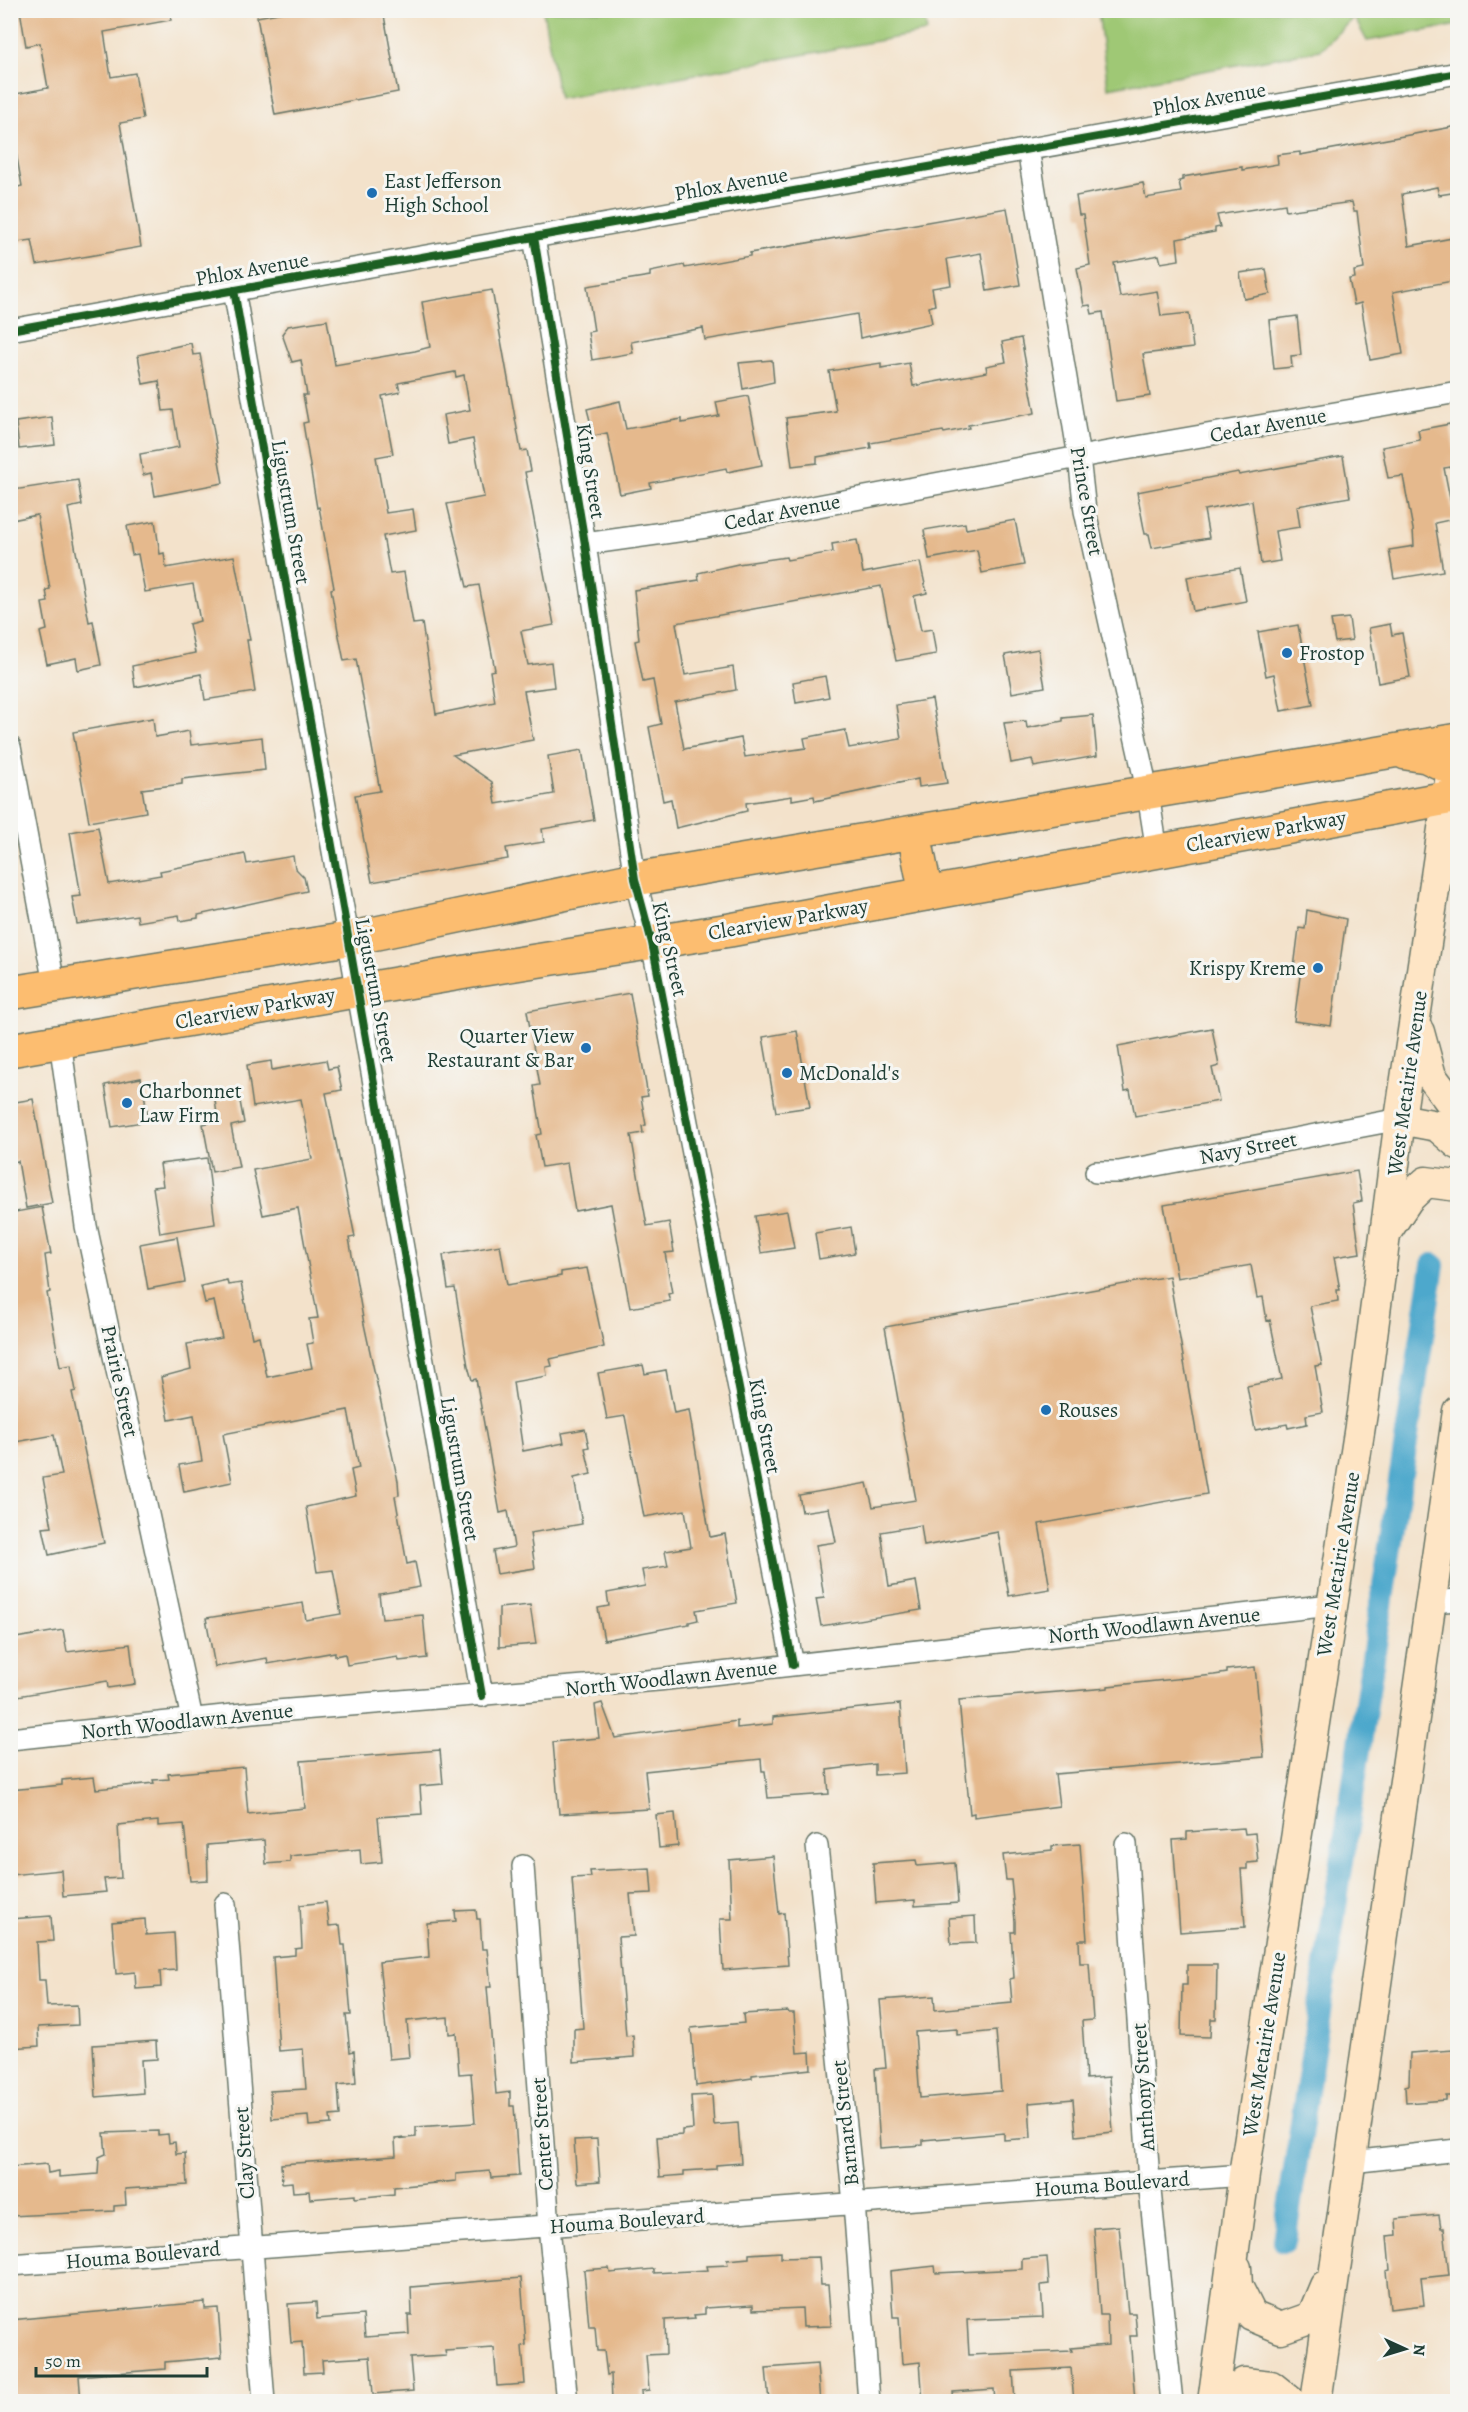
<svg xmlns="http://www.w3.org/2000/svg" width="1468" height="2412" font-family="Alegreya,serif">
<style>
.green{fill:#9fc875;stroke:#5f8254;stroke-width:1.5}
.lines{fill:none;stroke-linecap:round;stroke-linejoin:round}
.canal{stroke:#4ea8cc;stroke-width:24}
.building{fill:#e5b98d;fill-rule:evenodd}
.street-casing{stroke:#697769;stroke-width:24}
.secondary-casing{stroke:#697769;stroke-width:33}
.highway-casing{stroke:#697769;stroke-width:36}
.street{stroke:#fff;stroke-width:21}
.secondary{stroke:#fee5c5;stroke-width:30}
.highway{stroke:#fcbd6f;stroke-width:33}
.cycleway-casing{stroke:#f6f6f2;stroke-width:11}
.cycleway{stroke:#1b5e20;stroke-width:8}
.poi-dot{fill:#1f6fb2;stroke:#f6f6f2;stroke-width:2}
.labels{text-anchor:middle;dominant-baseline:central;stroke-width:6;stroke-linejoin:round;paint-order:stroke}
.street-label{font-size:21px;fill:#1f3d34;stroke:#f6f6f2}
.poi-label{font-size:21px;fill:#1f3d34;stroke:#f6f6f2;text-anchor:start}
</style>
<rect width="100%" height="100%" fill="#f6f6f2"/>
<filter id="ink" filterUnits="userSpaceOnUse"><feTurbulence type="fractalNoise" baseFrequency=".0167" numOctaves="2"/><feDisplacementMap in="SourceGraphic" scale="12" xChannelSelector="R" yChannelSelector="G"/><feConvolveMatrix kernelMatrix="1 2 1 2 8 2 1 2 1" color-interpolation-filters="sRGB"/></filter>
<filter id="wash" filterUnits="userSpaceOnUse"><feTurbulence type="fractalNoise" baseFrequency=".008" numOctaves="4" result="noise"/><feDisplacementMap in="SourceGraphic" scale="24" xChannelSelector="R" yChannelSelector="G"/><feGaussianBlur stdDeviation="1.35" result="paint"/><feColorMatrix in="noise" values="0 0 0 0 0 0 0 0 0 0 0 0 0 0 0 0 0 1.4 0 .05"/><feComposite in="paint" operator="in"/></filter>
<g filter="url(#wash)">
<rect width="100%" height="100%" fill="#f3e2cb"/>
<path class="green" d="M1457 10V25L1367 41 1354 17 1320 50 1108 88 1098 11Z
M543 11H923L927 32 559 99Z"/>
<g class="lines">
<path class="canal" d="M1284 2241 1433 1265"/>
</g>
<g id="blocks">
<path class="building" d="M20 10H170L171 20 104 32 111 77 135 73 143 119 120 123 141 247 37 265 32 240 10 243V189L22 186 10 118V95L48 88 40 43 26 46Z
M294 10H383L398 92 275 115 257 17Z
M1458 126V192L1439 195 1437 187 1402 194 1409 246 1458 237V280L1393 292 1403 354 1370 360 1361 303 1354 305 1349 279 1355 278 1354 271 1364 269 1357 211H1354L1352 202 1286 211 1285 204 1217 215 1220 227 1215 228V232L1177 239 1179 260 1161 263 1159 255 1114 263 1120 297 1157 291 1161 316 1189 313 1193 348 1143 354 1150 396 1116 401 1103 312 1092 314 1090 305 1084 306 1081 289 1077 268 1090 265 1083 215H1079L1076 196 1143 183 1146 198 1181 192 1179 181 1183 180V177L1242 167V170L1278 164 1277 155 1300 152V155Z
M1007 208 1020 285 987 291 981 253 947 259 951 285 932 288 935 305 929 307 932 323 860 338 857 314 705 340 703 328 631 342 633 353 592 360 588 332 594 331 587 286 650 276V272L684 265 685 268 750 256V253Z
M1266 269 1270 294 1244 299 1240 273Z
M492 290 521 451 527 450 531 471 525 472 554 625 521 631 528 665 551 662 554 687 524 691 533 740 453 755 492 782 496 804 554 794 548 756 582 750 594 820 542 829 544 842 506 848 508 859 372 882 355 795 380 791 356 659 344 661 338 631 331 589 334 588 319 507 317 508 303 423 308 422 303 395H307L301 360 292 362 282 334 288 326 327 320 335 365 415 351 430 347 422 302ZM455 372 456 377 464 375 470 410 443 415 448 444 473 439 484 497 447 504 467 587 479 585 495 670 490 671 495 702 436 714 422 623 413 624 404 572 390 574 383 536 416 530 413 509 386 513 376 457 393 454 382 396 400 392 398 383Z
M1297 316 1301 355 1291 356 1292 367 1274 369 1269 320Z
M1021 338 1035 413 968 425 969 428 944 433 943 431 870 443 871 448 817 457V463L792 466 786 418 836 411 829 371 881 363V368L909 363 913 386 987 372 986 366 1006 362 1002 342Z
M191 343 193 355 200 354 223 483 155 496 151 473 143 475 140 454 179 447 173 410 163 411 159 381 143 384 138 355Z
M772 360 774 382 743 389 739 363Z
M748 396 762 465 727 472 726 468 650 483 651 488 620 494 607 433 594 436 587 409 620 401 626 429 682 419V423L719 416 716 402Z
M52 417 55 445 19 449 16 422Z
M1450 424 1457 466 1444 468 1454 519 1435 523 1443 571 1394 579 1389 550 1414 546 1413 529 1403 476 1388 478 1382 447 1420 440 1418 430Z
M1343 456 1350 497 1297 506 1300 527 1275 531 1280 561 1261 564 1252 501 1204 510 1209 538 1152 548 1149 534H1145L1137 492 1238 472 1239 475Z
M78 480 82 505 68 508 89 622 93 621 101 665 78 670 76 658 47 664 40 632 47 630 42 603 48 602 46 590 50 589 37 515 12 520 10 510V500L15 499 13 490Z
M1015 520 1024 565 982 573 977 550 929 559 924 530 965 523 966 529Z
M155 521 160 554 164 553 166 568 234 556 250 640H247L255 692 205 700 201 674 135 687 132 666 195 653 189 624 200 621 193 584 145 592 138 554 132 555 127 526Z
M857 540 863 573 920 562 927 593 914 596 921 631 932 629 936 654 896 661 881 586 676 623 685 675 733 667 736 690 675 702 684 749 741 738 745 757 806 748 804 738 845 730 849 748 901 739 896 705 932 699 947 783 919 787 918 779 815 801 814 796 792 800V796L746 803 747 811 676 828 671 799 663 801 649 727 661 724 653 680 643 682 635 641 639 640 634 590 699 580 698 573 738 564 786 557 787 560 833 552 832 544Z
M1240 568 1246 601 1193 611 1187 577Z
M1349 618 1352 640 1335 642 1331 620Z
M1390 624 1392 635 1402 633 1410 677 1378 683 1369 628Z
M1298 625 1313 705 1281 711 1274 674 1266 676 1258 632Z
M1038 649 1045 687 1012 693 1005 655Z
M825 676 829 697 796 703 793 682Z
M1093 715 1097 756 1034 767 1032 759 1011 763 1004 723 1026 721 1027 728 1063 721V718Z
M153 718 155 737 189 731 191 745 262 737 265 770 182 779V784L142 789 146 812 89 822 73 732Z
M98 827 109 884 161 875 160 871 245 854 247 864 293 856 295 868 304 877 307 891 198 915V918L180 921 179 915 138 922 137 915 77 924 72 897 81 896 70 832Z
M1307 910 1346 919 1331 1026 1294 1021 1301 969 1294 968 1299 928 1305 929Z
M630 993 648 1096 641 1097 646 1125 642 1126 643 1133 631 1135 647 1226 669 1222 674 1252 665 1253 672 1293 668 1294 670 1301 630 1308 611 1204 575 1211 567 1163 542 1167 536 1135 542 1134 534 1086 540 1085 527 1011Z
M1212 1028 1219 1066 1212 1068 1219 1101 1135 1116 1130 1090 1125 1091 1118 1046Z
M797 1031 810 1107 776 1112 763 1037Z
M326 1060 328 1069 337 1067 342 1090 326 1093 355 1237 349 1238 364 1324 398 1481 399 1495 395 1496 407 1564 415 1562 420 1587 379 1594 382 1619 423 1615 427 1658 399 1661 398 1657 347 1665 345 1654 335 1656V1652L268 1664 267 1658 215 1667 206 1618 303 1603 306 1620 341 1614 333 1570 317 1572 306 1507 356 1496 351 1470 359 1468 348 1410 223 1434 232 1482 184 1492 179 1465 202 1461 194 1415 169 1420 161 1377 191 1369 187 1344 222 1338 214 1301 205 1303 201 1286 227 1280 228 1285 241 1283 252 1338 259 1336 267 1377 312 1368 307 1344 313 1343 309 1319 318 1318 298 1208 263 1215 253 1170 312 1159 301 1099 253 1107 247 1065 271 1061 272 1070Z
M141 1078 149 1121 112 1127 105 1085Z
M239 1096 244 1123 231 1126 239 1167 212 1172 203 1124 218 1121 215 1100Z
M33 1099 52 1203 26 1208 18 1161 13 1162 10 1146V1103Z
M207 1158 215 1224 160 1233 153 1187 163 1186 160 1164Z
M1357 1171 1362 1201 1353 1203 1360 1253 1334 1257 1340 1290H1337L1338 1301 1310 1306 1322 1365 1315 1366 1323 1412 1306 1415 1307 1424 1288 1428 1287 1424 1255 1430 1247 1386 1282 1379 1270 1320 1267 1321 1263 1297 1257 1298 1251 1265 1177 1278 1164 1205Z
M42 1207 51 1254 45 1255 50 1292 47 1293 60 1367 71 1365 76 1391 72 1392 104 1543 49 1555 43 1528 52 1527 43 1478 62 1475 54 1435 10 1443V1213Z
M787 1211 794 1248 761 1253 755 1216Z
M851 1227 855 1253 819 1259 815 1233Z
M177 1237 185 1282 148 1289 140 1244Z
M500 1245 507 1285 561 1276V1272L587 1268 604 1347 550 1359 552 1366 546 1367 547 1376 513 1382 523 1451 564 1443 562 1433 585 1429 589 1447 585 1448 591 1474 574 1478 582 1524 530 1533 535 1568 497 1574 493 1551 514 1547 508 1511 500 1513 476 1379 472 1380 468 1366 455 1288 448 1289 443 1255Z
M1169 1276 1207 1494 1039 1524 1050 1589 1009 1596 998 1532 924 1546 921 1525 881 1532 889 1586 916 1581 921 1610 821 1626 816 1599 824 1598 816 1545 836 1542 829 1508 802 1512 799 1495 867 1483 873 1507 916 1500 885 1327Z
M643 1365 645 1374 666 1370 674 1413 689 1410 710 1537 725 1534 737 1603 696 1610 698 1620 689 1622V1624L604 1640 598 1608 609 1606 607 1593 645 1586 642 1570 668 1566 665 1551 691 1547 685 1510 644 1517 625 1416 607 1419 598 1373Z
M530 1605 536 1644 499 1647V1608Z
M63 1630 67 1652 130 1644 135 1684 108 1688 107 1681 18 1696 17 1689 10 1690V1639Z
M1255 1667 1264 1757 1055 1774 1059 1806 974 1817V1813L970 1814 959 1700 1108 1688V1686L1214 1675 1227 1673V1670Z
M602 1703 615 1738 737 1721V1728L773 1724V1717L900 1704 905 1773 875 1775V1764L827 1770 829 1794 768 1798 765 1771H762L761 1759 645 1771 649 1809 559 1814 553 1742 599 1738 595 1705Z
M440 1750 443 1784 420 1786 422 1814 378 1817 382 1862 361 1864 360 1849 290 1856V1862L266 1864 264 1840 231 1843 207 1845 208 1880 190 1881 184 1824 158 1826V1821L118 1825 121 1878 104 1879 106 1892 63 1896 61 1870 10 1875V1790L62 1785V1780L94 1777 96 1789 154 1783 153 1780 169 1779 168 1774 244 1767 248 1814 305 1808 301 1761Z
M675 1813 678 1846 659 1848 656 1815Z
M1244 1828 1245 1834 1255 1833 1258 1862 1247 1863V1869H1241L1245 1927 1180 1932 1173 1840 1187 1839V1832Z
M1080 1844 1087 1940H1079L1080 1963H1089L1093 2020 1082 2021 1086 2079 1109 2077 1113 2132 1076 2136 1073 2099 1029 2103 1031 2138 1004 2140V2133L923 2140V2145L880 2148 875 2069 886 2068 880 2000 934 1996 935 2010 1012 2003 1010 1979 1014 1978 1011 1932H1015V1921L1011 1880H1006L1003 1855 1052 1850V1846ZM957 2029V2035L996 2031 1001 2091 920 2098 915 2032Z
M773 1856 779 1914 784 1913 788 1965 723 1970 720 1919H732L729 1860Z
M916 1860 917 1866 955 1863 958 1903 915 1906V1900L876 1903 873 1863Z
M650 1868 652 1893 630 1894 634 1936 618 1937 626 2036 633 2035 634 2057 574 2062V2029L583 2028 572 1878 591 1877 590 1871Z
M326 1902 329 1926 340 1925 342 1945H345L351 2015H346L350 2052 354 2051 356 2083 338 2085 340 2115 330 2116 331 2124 309 2126 308 2116 272 2119 270 2091 306 2089 303 2049 279 2051 273 1957 295 1955V1949L302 1948 300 1905Z
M476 1910 477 1919H480L482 1949H487L491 1987H487L496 2094 510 2092V2106H514L519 2176 491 2178 490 2171 456 2174V2181L394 2187V2194L355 2198V2195L310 2199 309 2191 293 2192 292 2182 282 2183 281 2164 396 2156 395 2139 416 2137V2127L475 2123 471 2073 459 2074 456 2033 449 2034 448 2017 407 2021 410 2057 389 2059 379 1962 429 1957 427 1923 456 1921 455 1911Z
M51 1916 53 1941 37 1942 39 1980H45L47 2006 77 2005 78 2025 38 2027 39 2046 10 2048V1919Z
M975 1916 976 1943 951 1944 949 1918Z
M145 1919 146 1935 174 1933 176 1970 160 1971 161 1987 136 1989 135 1972 116 1974 112 1922Z
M1187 1965H1217L1216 2019H1211L1210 2037 1181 2036 1182 1985H1187Z
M788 2011 789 2013H794L797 2053 810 2052 811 2069 752 2075V2078L696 2086 691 2028 744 2023 743 2014Z
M156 2041 157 2059 141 2060 143 2093 96 2097 93 2045Z
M1454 2050 1458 2096H1446V2100L1406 2103 1405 2086 1409 2085 1410 2053Z
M712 2095 714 2125 738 2123 741 2163 716 2165V2169L684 2171V2175L660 2177 657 2137 682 2135V2130L693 2129 691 2096Z
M158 2131V2135L168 2134 169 2143 175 2142 176 2154 185 2153 187 2185 125 2189 126 2205 114 2206V2211L10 2216V2167L47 2164 48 2173 59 2171V2177L98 2174 99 2157 106 2154 104 2133Z
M597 2139 600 2181 577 2183 574 2140Z
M1439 2215 1441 2228H1444L1449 2275 1421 2278 1424 2305 1390 2309 1386 2271 1390 2270 1387 2236 1397 2235 1396 2219Z
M1119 2226 1128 2313H1135L1137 2336H1130L1135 2402H1074L1071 2368 1013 2371 1015 2402H995L994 2389 953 2392 954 2402H923L920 2362 902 2364 899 2317H893L890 2271 935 2266 936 2273 1022 2269V2259L1047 2257 1049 2284 1041 2285 1043 2317 967 2320 969 2355 1072 2351 1071 2348 1108 2345 1107 2315H1100L1094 2228Z
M781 2252V2258L819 2257 821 2285H828L831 2326 803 2327 802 2308 753 2310V2305L705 2308V2314L694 2315 695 2318 665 2320 666 2354 646 2355 649 2390 641 2391 642 2402H612L611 2374 607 2375 604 2351H597L595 2327H589L584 2270 609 2268 610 2273 654 2269V2273L708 2270 707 2266 728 2265 727 2260 749 2258V2254Z
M521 2278 526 2345 522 2346 525 2384 497 2386 494 2348 445 2351 446 2356 410 2358 413 2391 373 2394 370 2357 322 2360 323 2372 304 2373 302 2342 291 2343 288 2304 316 2302 317 2319 363 2315 365 2337 409 2334 408 2315H412L411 2287Z
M205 2302V2309L218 2308 222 2357 165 2362V2369L79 2376 81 2402H10V2320Z
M817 2364 820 2402H769L766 2368Z"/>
</g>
</g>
<g filter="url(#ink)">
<use href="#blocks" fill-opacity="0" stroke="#697769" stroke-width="1.5"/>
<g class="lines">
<defs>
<path id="street" d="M1028 149 1079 457 1085 511 1148 794 1157 851
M534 237 585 544 635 879 652 943 793 1665
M234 290 482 1696
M10 330 1458 73
M585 544 706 527 1079 457 1458 392
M10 747 54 984
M60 1041 86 1226 192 1719
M1096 1172H1119L1400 1119
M1430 1602 1458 1600
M10 1739 252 1713 658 1680 1331 1605
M1126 1844 1149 2181 1172 2402
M817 1846 854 2203 869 2402
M523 1866 549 2227 567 2402
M225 1904 264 2402
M1351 2162 1458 2150
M10 2265 1244 2175"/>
<path id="secondary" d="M1419 1032 1431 1076 1458 1112
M1400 1119 1437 1126 1458 1144
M1388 1229 1408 1199 1426 1182 1458 1186
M1236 2268 1237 2286 1252 2316 1281 2328 1312 2317 1325 2286
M1213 2402 1244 2175 1362 1413 1400 1119 1451 775
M1227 2402 1244 2383 1271 2386 1291 2402
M1316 2402 1458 1411"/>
<path id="highway" d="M1406 753 1426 756 1458 771
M914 833 926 894
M10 993 348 939 635 879 1458 740
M10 1050 478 970 730 930 1458 796"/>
</defs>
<use href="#street" class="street-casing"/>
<use href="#secondary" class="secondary-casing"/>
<use href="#highway" class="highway-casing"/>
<use href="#street" class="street"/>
<use href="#secondary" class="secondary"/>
<use href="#highway" class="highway"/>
<defs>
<path id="cycleway" d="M534 237 585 544 635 879 652 943 793 1665
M234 290 482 1696
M10 330 1458 73"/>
</defs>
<use href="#cycleway" class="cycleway-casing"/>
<use href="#cycleway" class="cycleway"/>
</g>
</g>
<g class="poi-dot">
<circle cx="372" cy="193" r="6"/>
<circle cx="1287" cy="653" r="6"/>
<circle cx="1318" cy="968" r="6"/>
<circle cx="586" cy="1048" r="6"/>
<circle cx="787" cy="1073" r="6"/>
<circle cx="127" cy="1103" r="6"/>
<circle cx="1046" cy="1410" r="6"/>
</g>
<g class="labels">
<g class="street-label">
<text transform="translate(1209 99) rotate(-10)">Phlox Avenue</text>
<text transform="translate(731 184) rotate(-10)">Phlox Avenue</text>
<text transform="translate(252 269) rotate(-10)">Phlox Avenue</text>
<text transform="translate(1268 425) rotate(-10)">Cedar Avenue</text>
<text transform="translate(591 471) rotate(81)">King Street</text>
<text transform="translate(1087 501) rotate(80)">Prince Street</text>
<text transform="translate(291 512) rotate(80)">Ligustrum Street</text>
<text transform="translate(782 512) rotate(-11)">Cedar Avenue</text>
<text transform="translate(1266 831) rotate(-10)">Clearview Parkway</text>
<text transform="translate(788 919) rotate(-10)">Clearview Parkway</text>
<text transform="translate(670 949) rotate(77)">King Street</text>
<text transform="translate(376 990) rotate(79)">Ligustrum Street</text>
<text transform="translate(255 1008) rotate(-10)">Clearview Parkway</text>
<text transform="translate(1407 1083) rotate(-82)">West Metairie Avenue</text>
<text transform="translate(1248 1148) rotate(-11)">Navy Street</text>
<text transform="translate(120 1381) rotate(78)">Prairie Street</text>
<text transform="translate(765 1426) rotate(79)">King Street</text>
<text transform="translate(460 1469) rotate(80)">Ligustrum Street</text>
<text transform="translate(1338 1564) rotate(-81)">West Metairie Avenue</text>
<text transform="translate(1154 1625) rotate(-6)">North Woodlawn Avenue</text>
<text transform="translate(671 1678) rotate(-6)">North Woodlawn Avenue</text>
<text transform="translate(187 1721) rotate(-6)">North Woodlawn Avenue</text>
<text transform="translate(1264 2044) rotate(-81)">West Metairie Avenue</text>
<text transform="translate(1143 2087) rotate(-94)">Anthony Street</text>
<text transform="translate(845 2123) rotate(-96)">Barnard Street</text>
<text transform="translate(542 2134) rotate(-94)">Center Street</text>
<text transform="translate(244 2153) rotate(-94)">Clay Street</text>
<text transform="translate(1112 2184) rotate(-4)">Houma Boulevard</text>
<text transform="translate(627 2221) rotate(-4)">Houma Boulevard</text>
<text transform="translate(143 2255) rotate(-5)">Houma Boulevard</text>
</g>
<g class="poi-label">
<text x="384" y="181">East Jefferson<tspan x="384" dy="24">High School</tspan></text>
<text x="1299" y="653">Frostop</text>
<text x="1306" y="968" text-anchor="end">Krispy Kreme</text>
<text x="574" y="1036" text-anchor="end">Quarter View<tspan x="574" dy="24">Restaurant &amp; Bar</tspan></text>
<text x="799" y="1073">McDonald's</text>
<text x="139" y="1091">Charbonnet<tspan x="139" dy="24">Law Firm</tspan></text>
<text x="1058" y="1410">Rouses</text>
</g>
</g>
<rect width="1468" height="2412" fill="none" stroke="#f6f6f2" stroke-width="36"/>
<g transform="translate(1405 2349) rotate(94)" stroke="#f6f6f2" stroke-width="4.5" paint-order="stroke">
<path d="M0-4.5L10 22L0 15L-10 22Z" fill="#1f3d34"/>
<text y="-9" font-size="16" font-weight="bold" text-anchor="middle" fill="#1f3d34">N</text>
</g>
<path d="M36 2367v9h171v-9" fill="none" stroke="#1f3d34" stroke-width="3"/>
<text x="45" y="2367" font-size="18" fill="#1f3d34" stroke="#f6f6f2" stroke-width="4.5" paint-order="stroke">50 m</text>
</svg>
